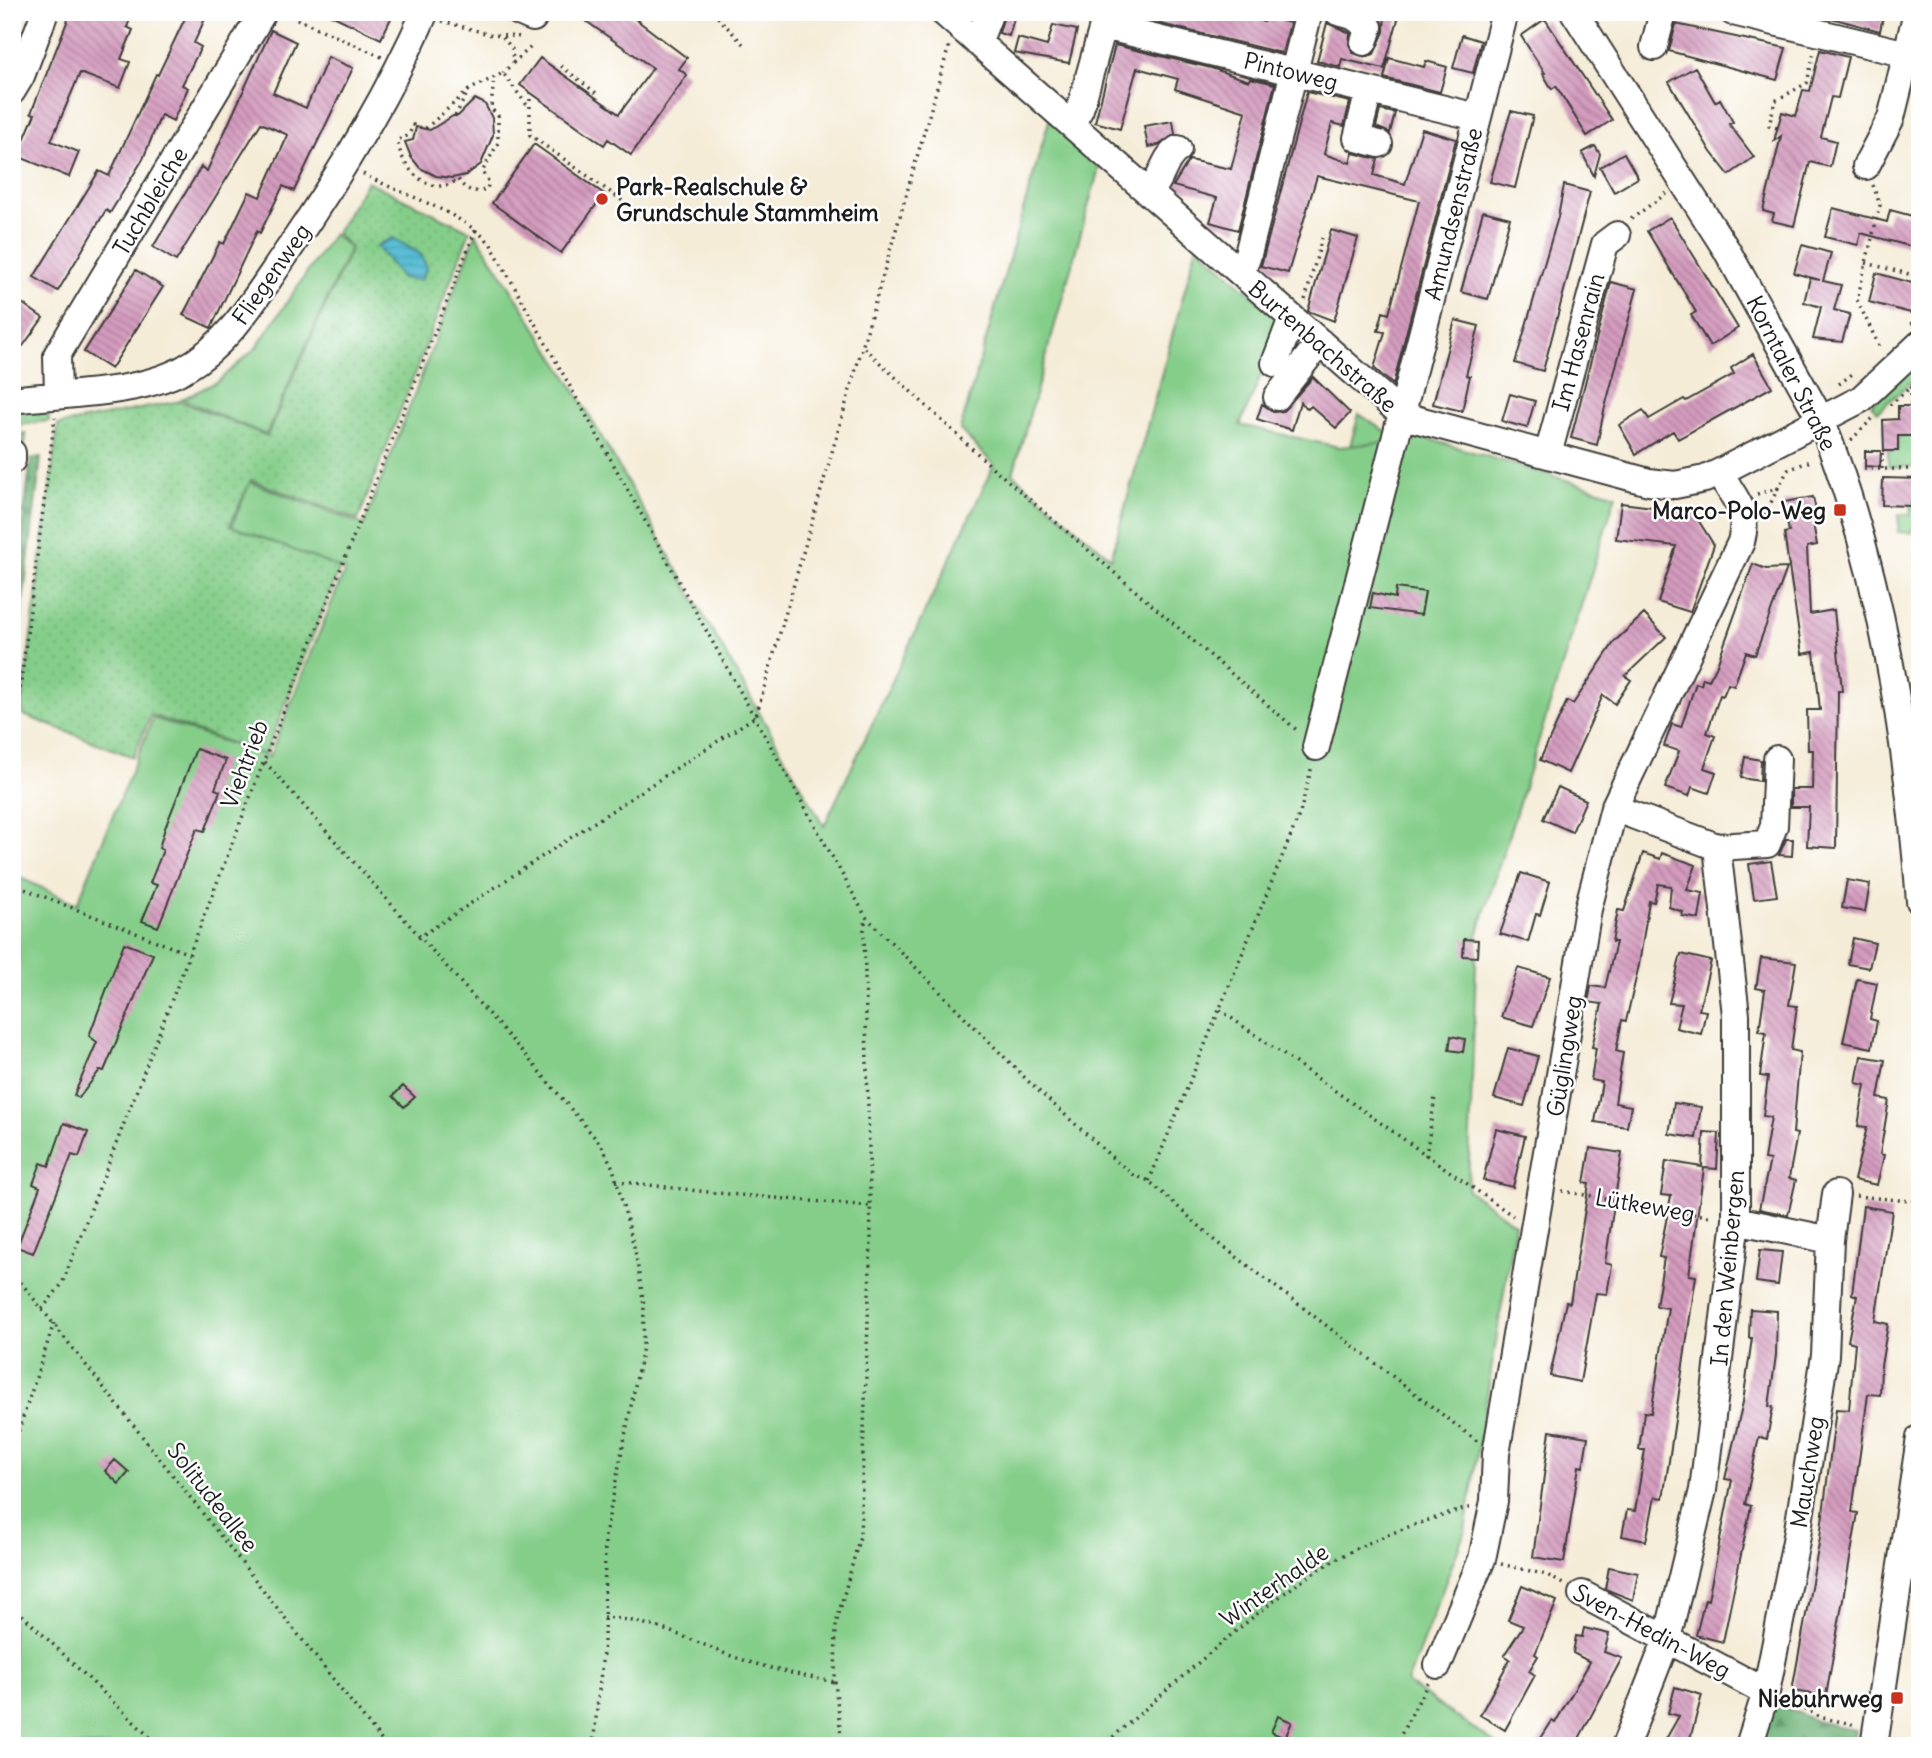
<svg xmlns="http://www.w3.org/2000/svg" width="1932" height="1758" font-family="Delius,sans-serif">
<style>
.grass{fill:url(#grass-dots);stroke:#507553;stroke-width:2}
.forest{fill:url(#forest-firs);stroke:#446649;stroke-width:2}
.park{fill:url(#park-tufts);stroke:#507553;stroke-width:2}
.garden{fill:#85ce8a;stroke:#507553;stroke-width:2}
.water{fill:url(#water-rules);stroke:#396c78;stroke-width:2}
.building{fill:url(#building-back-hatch)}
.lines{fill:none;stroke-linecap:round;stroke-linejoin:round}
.minor-casing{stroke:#3d3b38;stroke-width:30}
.path{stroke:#3d3b38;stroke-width:3.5;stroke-dasharray:2 5;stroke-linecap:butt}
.minor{stroke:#fff;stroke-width:26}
.poi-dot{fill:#c8321e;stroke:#fff;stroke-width:2.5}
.labels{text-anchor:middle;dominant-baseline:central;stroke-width:5;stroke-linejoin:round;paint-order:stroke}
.street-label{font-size:23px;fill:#1c1c1c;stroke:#fff}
.poi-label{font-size:23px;font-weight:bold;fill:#1c1c1c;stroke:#fff;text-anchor:end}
</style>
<defs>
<pattern id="grass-dots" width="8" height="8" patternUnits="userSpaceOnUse" patternTransform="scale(1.75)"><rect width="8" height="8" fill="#85ce8a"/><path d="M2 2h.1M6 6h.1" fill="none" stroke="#72b076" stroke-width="1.8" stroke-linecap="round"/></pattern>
<pattern id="forest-firs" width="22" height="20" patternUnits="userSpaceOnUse" patternTransform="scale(1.75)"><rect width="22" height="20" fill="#6cb176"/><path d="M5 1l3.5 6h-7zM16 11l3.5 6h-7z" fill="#588f60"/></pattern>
<pattern id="park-tufts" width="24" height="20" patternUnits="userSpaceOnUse" patternTransform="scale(1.75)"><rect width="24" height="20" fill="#85ce8a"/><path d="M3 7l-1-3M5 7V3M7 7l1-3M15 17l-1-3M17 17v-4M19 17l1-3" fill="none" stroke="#72b076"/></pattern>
<pattern id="water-rules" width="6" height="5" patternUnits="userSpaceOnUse" patternTransform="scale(1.75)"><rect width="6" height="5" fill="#56bcd4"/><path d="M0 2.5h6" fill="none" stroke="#4aa1b5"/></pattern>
<pattern id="building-back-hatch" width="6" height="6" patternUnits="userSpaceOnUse" patternTransform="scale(1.75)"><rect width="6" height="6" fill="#d49bbe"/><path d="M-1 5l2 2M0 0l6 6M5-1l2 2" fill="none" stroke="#ab7e9a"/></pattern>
</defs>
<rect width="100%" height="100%" fill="#fff"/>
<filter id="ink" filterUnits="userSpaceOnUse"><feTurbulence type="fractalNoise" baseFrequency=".0143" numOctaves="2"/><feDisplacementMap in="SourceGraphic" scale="14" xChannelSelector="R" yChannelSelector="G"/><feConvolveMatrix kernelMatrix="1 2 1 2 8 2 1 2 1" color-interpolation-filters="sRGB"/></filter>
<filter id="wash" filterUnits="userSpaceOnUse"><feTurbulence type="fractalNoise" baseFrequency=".00686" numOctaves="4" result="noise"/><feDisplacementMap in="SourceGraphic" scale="28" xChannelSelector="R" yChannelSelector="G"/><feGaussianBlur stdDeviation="1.57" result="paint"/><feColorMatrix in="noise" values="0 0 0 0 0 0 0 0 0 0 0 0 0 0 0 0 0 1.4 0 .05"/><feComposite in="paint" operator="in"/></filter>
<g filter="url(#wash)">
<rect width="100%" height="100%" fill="#f5ecd8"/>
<path class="grass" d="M367 181 470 231 358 520 251 480 230 525 340 568 265 755 151 715 133 757 21 714 58 425 180 401 267 436 351 248 336 233Z
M1920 360V374L1877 412 1871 404Z
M48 406 49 421 12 426V411Z"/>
<path class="forest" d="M41 458 12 690V606L31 459Z
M1772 1701 1816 1721 1855 1730 1852 1746H1759Z"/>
<path class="park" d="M1359 414 1392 436 1382 471 1346 460Z"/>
<path class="garden" d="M1050 117 1101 161 1013 474 1111 558 1197 245 1283 323 1240 425 1339 447 1426 438 1616 495 1477 936 1468 1190 1515 1224 1465 1531 1407 1683 1499 1746H12V874L77 904 153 718 269 757 345 570 232 526 250 482 364 525 476 234 569 380 824 826 994 465 960 430Z
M333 234 350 248 266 435 182 399 217 382 256 348Z
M26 434 17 512 26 513 16 601 12 600V435Z
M1920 435V467H1888V451H1898V436Z
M1911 502H1915V510H1920V530H1912V533L1898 532 1899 514 1911 515Z"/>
<path class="water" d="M393 238 420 254 427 267 421 280 402 278 377 246Z"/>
<g id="blocks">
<path class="building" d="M71 12H133L127 27 133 30 121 59 130 62 120 88 80 73 51 141 79 152 69 177 17 156 35 114 31 113Z
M188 12H208L194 43 201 47 182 85 188 88 173 121 161 115 143 159 110 213 106 210 58 291 34 277 99 171 109 176 156 74 158 75Z
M325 12H394L381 39Z
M573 12H626L687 58 679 69 687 75 631 155 608 139 604 145 520 85 540 58 619 114 653 68Z
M1005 12H1016L1009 36 999 33Z
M1124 12H1228L1264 22 1266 17 1290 23 1282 53 1124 15Z
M1385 12H1400L1384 69 1342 59 1340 67 1317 61 1327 23 1350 33 1349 44 1353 53 1366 57 1374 54 1384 32Z
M1809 12H1884L1880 31Z
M1545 19 1612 120 1587 136 1556 86 1552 89 1543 74 1545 73 1521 36Z
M1676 24 1786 48 1777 80 1669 51Z
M1053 25 1077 30 1069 63 1014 53 1018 38 1047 46Z
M271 30 296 42 273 93 306 108 328 57 353 68 294 191 283 186 260 233 257 231 211 328 183 315 220 242 224 244 249 192 260 197 288 135 261 123 176 261 153 247 201 167 207 171Z
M1462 35 1481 41 1473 73 1453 68Z
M1115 45 1211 68 1249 81 1250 78 1275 84 1238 230 1210 222 1217 198 1173 186 1189 160 1231 169 1246 112 1175 89 1178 79 1137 68 1120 129 1095 122Z
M1820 50 1848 57 1838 98 1831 97 1821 137 1836 141 1830 167 1810 162 1794 226 1772 221 1774 214 1763 211 1781 136 1774 141 1782 112 1796 116 1803 90 1810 91Z
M1389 58 1424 67 1426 61 1447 67 1440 92 1384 78Z
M1695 67 1715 102 1720 99 1733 122 1729 124 1754 157 1729 175 1711 152 1669 82Z
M1307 92 1350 102 1344 126 1332 123 1324 154 1350 163 1353 153 1378 159 1374 175 1405 184 1422 129 1456 139 1393 385 1374 368 1385 332 1378 331 1383 312 1389 314 1419 201 1317 176 1288 273 1261 266Z
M475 99 485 104 492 118 493 135 481 164 466 175 452 178 436 176 420 168 411 157 405 142 413 140 416 127 430 130 453 116H458Z
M1380 110 1395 113 1390 133 1376 127Z
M1511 111 1533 116 1515 188 1490 182Z
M1173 121 1175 134 1159 145 1148 147 1144 126Z
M534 144 604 194 561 253 492 203Z
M1595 146 1600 154 1594 176 1582 153Z
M1624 153 1638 178 1614 192 1600 167Z
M1564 185 1590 192 1543 371 1515 363 1558 217Z
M1833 208 1887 222 1890 210 1920 218V249L1861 233 1858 245 1825 237Z
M1483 211 1510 218 1488 299 1461 292Z
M1670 217 1738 328 1710 346 1691 315 1696 312 1647 231Z
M1331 230 1358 238 1334 321 1308 311Z
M1802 245 1831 253 1823 281 1841 285 1834 310 1850 314 1842 342 1813 339 1821 307 1804 302 1810 278 1820 280 1794 273Z
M136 270 163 287 111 369 84 352Z
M1876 273 1919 285 1911 313 1869 302Z
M1611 282 1637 289 1604 411 1597 445 1571 438Z
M12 296 43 318 23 346 12 339Z
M1455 320 1479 326 1466 375 1470 376 1462 411 1433 404Z
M1753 354 1772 387 1678 439 1673 431 1636 454 1619 425 1643 410 1649 419 1684 399 1686 401 1734 374 1731 368Z
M1313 377 1350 413 1336 428 1311 406 1308 409 1300 402 1292 430 1257 419 1262 404 1274 412 1283 411Z
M1510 394 1535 401 1527 428 1502 421Z
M1898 406H1920V436H1898V451H1884L1883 420 1898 419Z
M1865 451H1881L1880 467 1865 466Z
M1883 478 1920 479V502H1911V506L1882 505Z
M1813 497 1816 511 1811 512 1817 545 1807 547 1810 614 1834 610 1842 691H1838L1836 848 1807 846 1809 807H1791V789H1812L1813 750H1808L1807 710H1820L1814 652 1802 654 1784 533 1789 532 1784 502Z
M1621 503 1693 512 1714 545 1690 612 1658 602 1676 546 1616 539Z
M1753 564 1766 569 1787 568 1755 655 1746 652 1734 686 1728 684 1723 696 1720 695 1707 733 1715 736 1704 768 1716 772 1709 793 1692 787 1689 796 1665 788 1679 751 1664 746 1672 724 1681 727 1696 683 1701 685 1703 678 1709 680 1716 667Z
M1396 588 1425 592 1421 615 1370 608 1373 593 1395 598Z
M1644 614 1666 637 1625 676 1631 680 1615 704 1603 695 1568 773 1540 760 1567 701 1573 704 1615 641Z
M196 749 226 760 215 789 220 791 205 831 197 829 158 927 142 921 157 885 150 883 163 850 159 848 165 828Z
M1745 757 1761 760 1760 781 1741 778Z
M1558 787 1586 800 1572 832 1543 819Z
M1786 839H1793L1792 856 1779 855Z
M1643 853 1660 859 1662 853 1696 865 1687 890 1703 893 1699 919 1682 916 1683 912 1669 907 1671 886 1658 884 1654 902 1649 901 1639 965 1626 1021 1622 1020 1616 1051 1623 1053 1615 1103 1631 1106 1627 1127 1595 1122 1602 1082 1591 1080 1596 1048 1592 1047 1602 1004 1588 1002 1591 986 1605 988 1616 942H1612L1618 910 1624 911Z
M1771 861 1777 896 1754 899 1749 864Z
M1521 873 1550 882 1540 915 1536 914 1528 942 1500 934Z
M1847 880 1870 884 1865 912 1842 908Z
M1853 938 1875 943 1869 968 1848 964Z
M1464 939 1478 940 1477 957 1463 956Z
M124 943 153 954 104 1071 100 1070 79 1098 74 1095 97 1042 89 1036Z
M1681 954 1711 961 1699 1010 1706 1011 1701 1034 1676 1028 1682 1004 1669 1003Z
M1761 958 1796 962 1789 1005 1797 1006 1791 1050 1800 1052 1793 1133 1797 1134 1789 1178 1796 1180 1788 1215 1759 1209 1770 1160 1764 1159 1771 1117 1763 1116 1768 1077 1760 1076 1766 1032 1759 1031 1765 990 1756 988Z
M1518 968 1550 977 1533 1026 1501 1017Z
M1857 979 1877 983 1870 1019 1877 1021 1872 1048 1843 1042Z
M1451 1036 1465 1039 1463 1052 1449 1050Z
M1508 1048 1538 1056 1524 1106 1494 1098Z
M1861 1056 1885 1060 1878 1098 1889 1100 1880 1154 1884 1155 1877 1185 1854 1180 1867 1127 1858 1126 1865 1085 1856 1083Z
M403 1086 415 1097 404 1107 393 1096Z
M1674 1103 1701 1107 1696 1138 1669 1134Z
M64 1123 88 1132 79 1157 72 1155 33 1253 17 1247 40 1187 33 1184 41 1163 49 1166Z
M1496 1129 1525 1136 1513 1187 1483 1180Z
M1704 1132 1719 1133 1717 1169 1704 1168 1689 1275 1696 1276 1669 1461 1663 1498 1655 1497 1646 1541 1622 1536 1627 1510 1635 1511 1645 1450H1639L1644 1412 1651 1413 1668 1308 1656 1306 1664 1258 1659 1257 1671 1196 1661 1195 1666 1161 1702 1167Z
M1590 1148 1622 1153 1605 1263 1612 1265 1607 1294 1596 1293 1580 1382 1550 1376 1566 1302 1570 1303 1589 1184 1584 1183Z
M1863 1206 1892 1211 1875 1321 1888 1324 1881 1366 1880 1395 1868 1394 1852 1512 1858 1513 1826 1696 1792 1691 1820 1538 1836 1409 1849 1410 1855 1343 1848 1341 1857 1296 1852 1294Z
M1760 1250 1782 1252 1778 1285 1756 1282Z
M1750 1309 1777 1311 1776 1355 1769 1406 1773 1407 1767 1439 1759 1437 1745 1504 1751 1506 1723 1642 1696 1635 1705 1599 1708 1600 1732 1480 1725 1479 1743 1402 1752 1338H1749Z
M1550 1431 1588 1437 1583 1467 1579 1466 1564 1562 1533 1557Z
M115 1460 129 1472 119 1484 105 1471Z
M1609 1567 1638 1573 1633 1600 1605 1589Z
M1522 1586 1557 1601 1535 1654 1538 1656 1529 1671 1535 1675 1505 1730 1480 1715 1510 1659 1504 1655 1523 1626 1508 1620Z
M1584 1628 1609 1634 1604 1652 1622 1658 1575 1746H1536L1552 1721 1555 1723 1590 1662 1573 1653 1576 1636 1582 1637Z
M1675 1687 1702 1695 1688 1746H1662L1679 1716 1668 1713Z
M1278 1716 1292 1722 1285 1738 1271 1732Z"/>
</g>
</g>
<g filter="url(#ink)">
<use href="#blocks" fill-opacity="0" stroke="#3d3b38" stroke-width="2"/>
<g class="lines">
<defs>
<path id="minor" d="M519 12 533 18
M943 12 1404 416 1649 482 1675 485 1705 479 1720 472 1861 399 1920 344
M1338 12 1353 16 1369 27 1364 42
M1574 12 1726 249 1821 420C1882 574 1907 736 1920 901
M1733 12 1907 54
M1104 26 1477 117
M978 43 990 12
M1654 47 1663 12
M12 91 21 76 45 12
M1369 91 1357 138 1379 144
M1071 124 1080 109 1107 12
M1866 166 1891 118 1917 12
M1149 193C1163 179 1163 158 1178 149
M1241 273 1247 258 1309 12
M1275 363 1292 318
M58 395 57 355 263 12
M1277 397 1320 342
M12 400C65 393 137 395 184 369 229 344 256 297 285 255 338 178 387 98 425 12
M12 453V460
M1548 454 1605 244 1617 235
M1316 747 1505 12
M1614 808 1717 847 1736 1015V1220L1703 1490 1667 1639 1625 1746
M1717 847 1767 844 1774 826 1777 759
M1736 1220 1830 1240
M1582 1594 1766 1692
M1438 1665 1482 1559 1494 1501 1496 1454 1588 909 1614 808 1741 542C1750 508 1734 501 1720 472
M1749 1746 1766 1692 1797 1536 1825 1355 1830 1240 1836 1194
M1874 1746 1920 1438"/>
</defs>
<use href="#minor" class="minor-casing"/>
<path class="path" d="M662 12 679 17 683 12
M713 12 743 44
M284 13 382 57
M442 21 492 35 523 37
M639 22 643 17
M503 37 512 49 513 63 503 73
M513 63 531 47
M561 66 596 93V98
M469 90 425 129 413 125 409 135 398 140C399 167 432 201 458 179 464 190 475 194 487 189L489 182 482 172 498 143V116L491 108 494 77
M530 92V135L634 209
M455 116 469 90 503 73 529 108
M1777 128 1769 126 1775 101 1807 83 1814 52
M363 174C405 196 456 209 490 243L866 917 1031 1084 1116 1161 1134 1175 1149 1181 1216 1241 1477 1441
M1873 185 1880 205 1857 300 1881 350
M1631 219 1667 193
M1866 263 1920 277
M1305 300 1322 238
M1911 324 1920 315
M864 348 992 467 1299 732
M1839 384 1855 372
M1911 387V405
M1911 393H1920
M1890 405 1920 379
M1851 440 1873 418
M1864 469H1920
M1882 469V451
M12 488 13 479
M1757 494 1778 488 1788 470 1813 460
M1765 515 1778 488
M12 751 55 417
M265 762 533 1064 602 1146 613 1168 635 1250 644 1305 643 1346 605 1536 604 1643 593 1746
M12 884 189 954
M418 938 756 716 949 46
M1220 1010 1513 1216
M1426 1156 1435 1097
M616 1181 716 1193 870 1206
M1149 1181 1300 813 1312 766
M1562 1191 1713 1217
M1856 1196 1920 1202
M12 1271 386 1746
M42 1309 62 1284 264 761 476 229
M12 1451 54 1323
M1501 1564 1547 1575 1563 1584
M12 1605 159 1746
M603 1617C648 1620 685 1637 726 1654 761 1667 798 1675 835 1682
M1785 1701 1823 1718 1857 1725
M842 1746 835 1682 836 1624 860 1536 871 1241 864 929 866 917
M1102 1746C1173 1687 1241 1620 1318 1570 1365 1540 1419 1522 1472 1507
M1395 1746 1428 1683"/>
<use href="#minor" class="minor"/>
</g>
</g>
<g class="poi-dot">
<circle cx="602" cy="199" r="7"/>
<rect x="1833" y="503" width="14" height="14" rx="3.5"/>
<rect x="1890" y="1691" width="14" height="14" rx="3.5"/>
</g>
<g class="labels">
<g class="street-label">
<text transform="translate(1291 71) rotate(14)">Pintoweg</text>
<text transform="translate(150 201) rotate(-59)">Tuchbleiche</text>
<text transform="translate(1453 214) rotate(-76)">Amundsenstraße</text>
<text transform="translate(271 274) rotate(-55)">Fliegenweg</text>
<text transform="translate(1578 342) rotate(-75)">Im Hasenrain</text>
<text transform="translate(1323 346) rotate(41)">Burtenbachstraße</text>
<text transform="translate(1792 373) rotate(63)">Korntaler Straße</text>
<text transform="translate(244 764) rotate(-69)">Viehtrieb</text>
<text transform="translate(1564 1056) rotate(-81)">Güglingweg</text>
<text transform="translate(1645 1205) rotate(10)">Lütkeweg</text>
<text transform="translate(1727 1268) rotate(-85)">In den Weinbergen</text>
<text transform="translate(1807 1472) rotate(-81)">Mauchweg</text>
<text transform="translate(213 1497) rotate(52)">Solitudeallee</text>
<text transform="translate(1274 1585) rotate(-35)">Winterhalde</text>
<text transform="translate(1652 1631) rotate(28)">Sven-Hedin-Weg</text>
</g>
<g class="poi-label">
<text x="616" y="186" text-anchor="start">Park-Realschule &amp;<tspan x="616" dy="26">Grundschule Stammheim</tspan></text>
<text x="1826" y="510">Marco-Polo-Weg</text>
<text x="1883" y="1698">Niebuhrweg</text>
</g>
</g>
<rect width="1932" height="1758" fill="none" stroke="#fff" stroke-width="42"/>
</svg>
